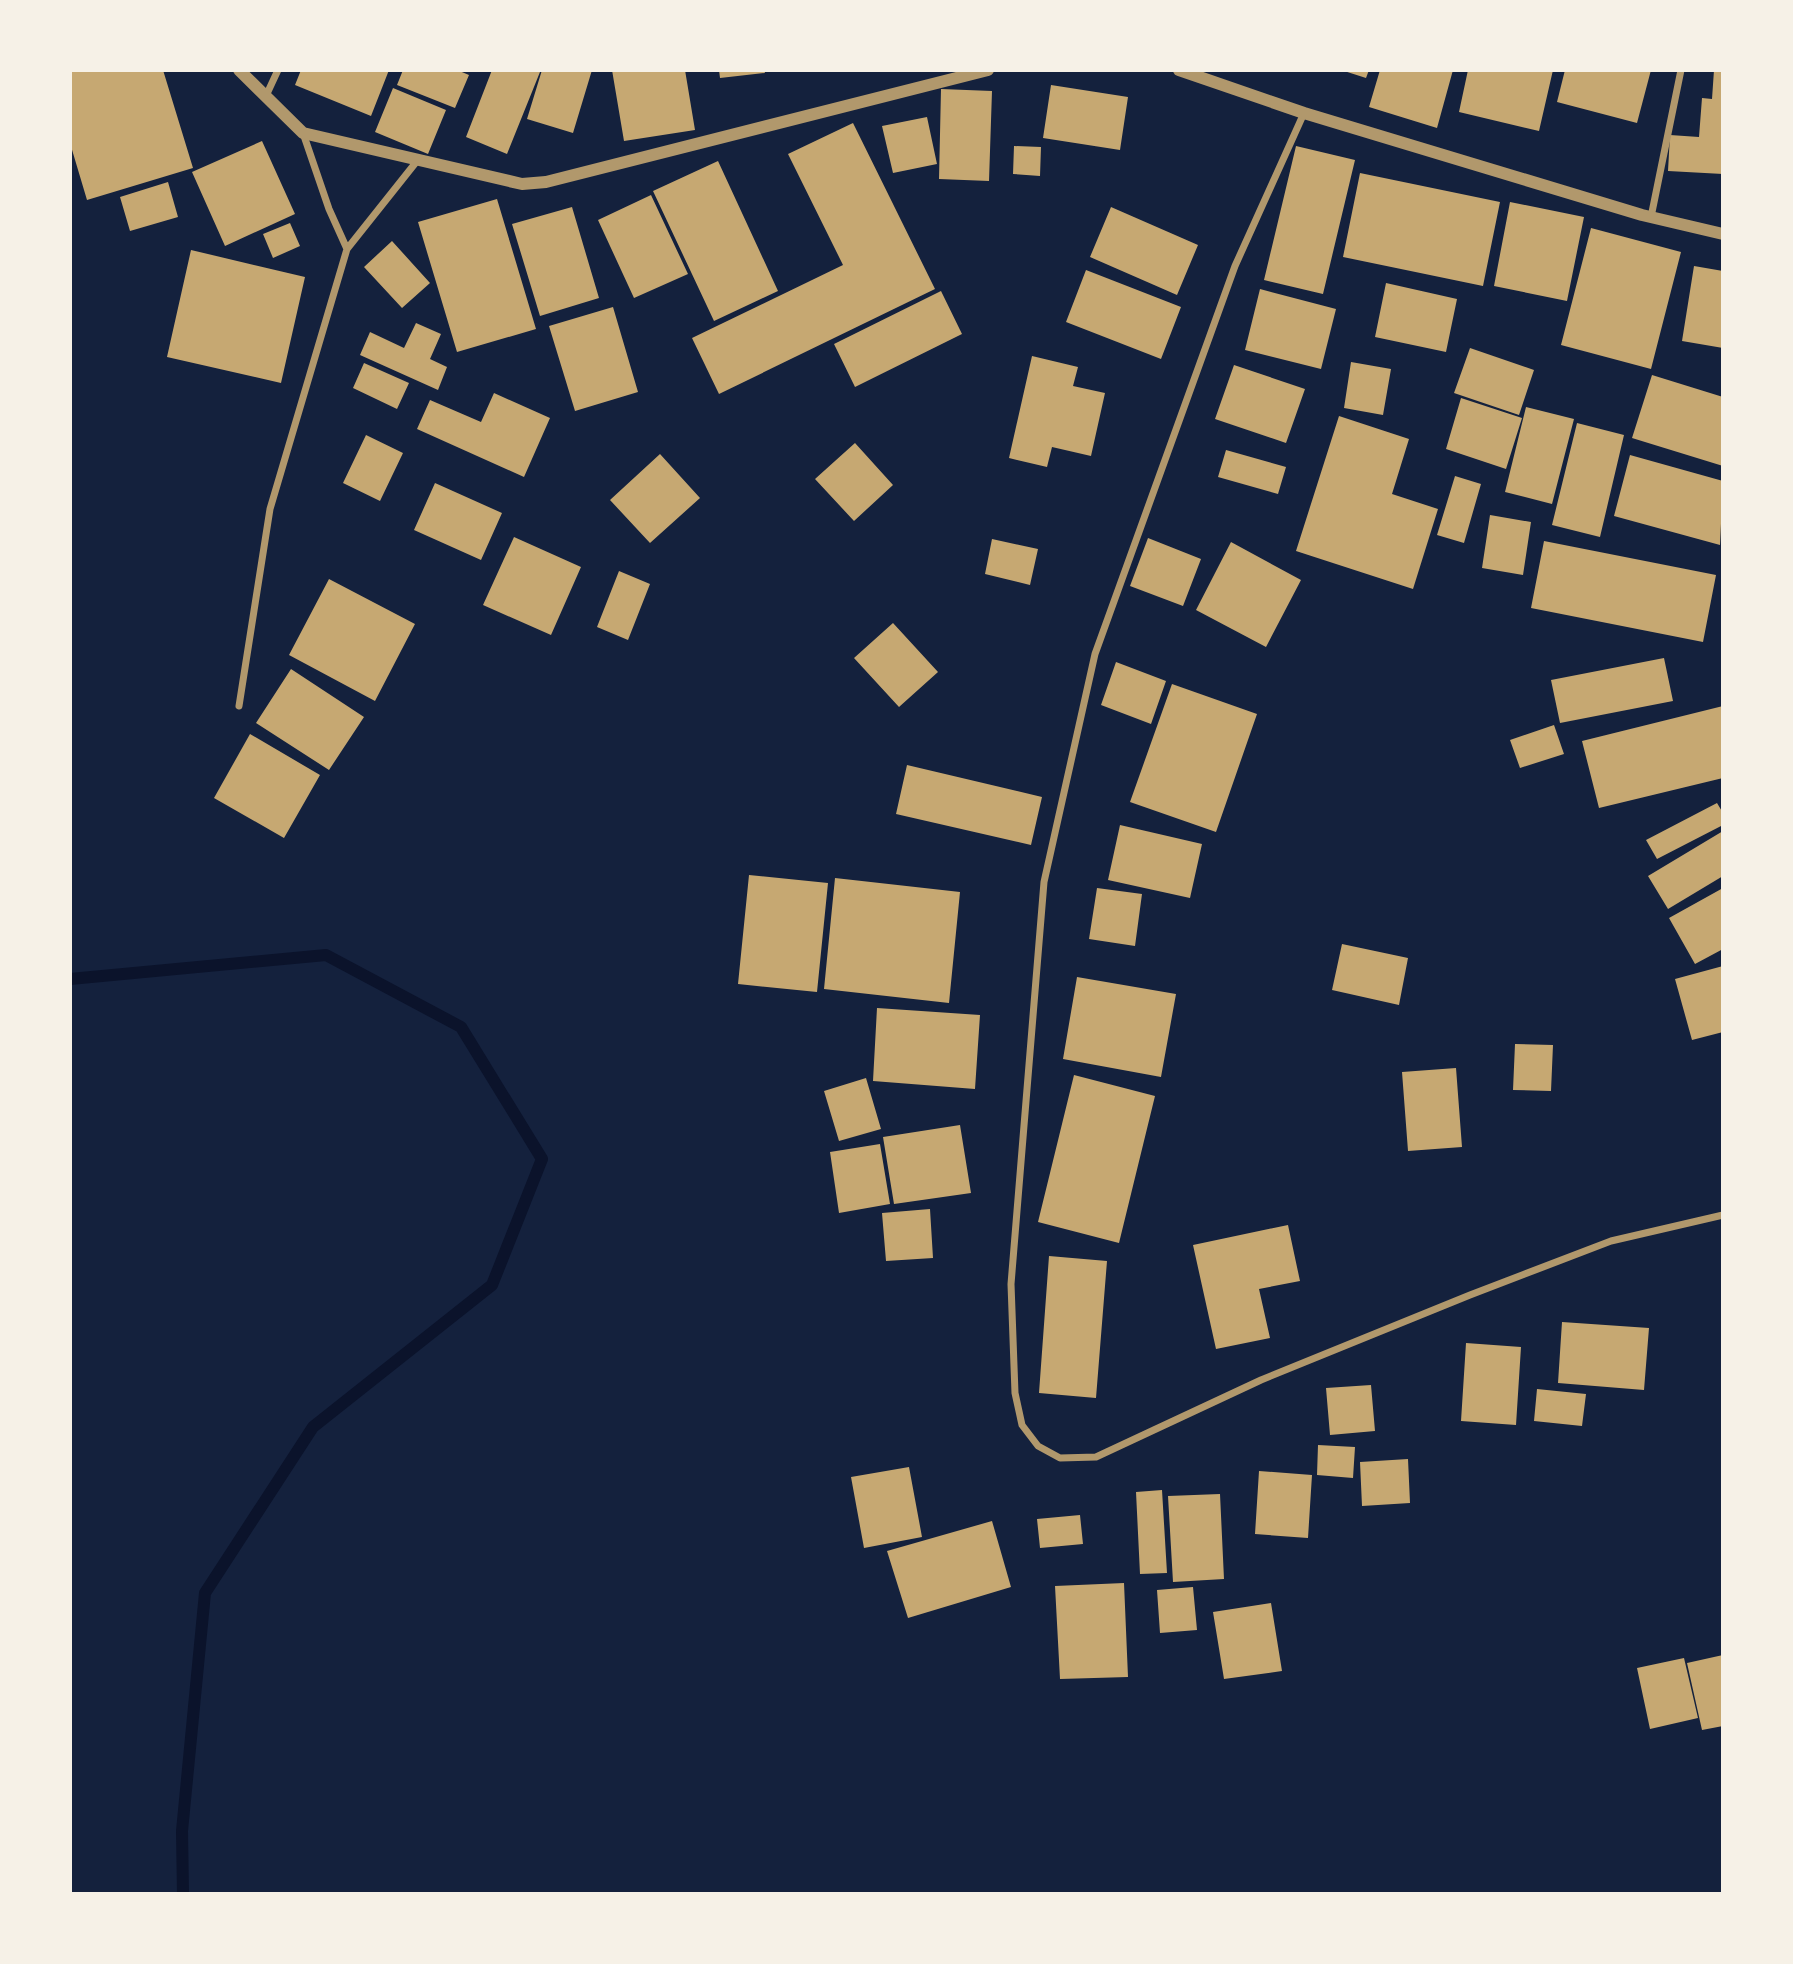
<svg xmlns="http://www.w3.org/2000/svg" width="1793" height="1964" font-family="Mulish,sans-serif">
<style>
.lines{fill:none;stroke-linecap:round;stroke-linejoin:round}
.stream{stroke:#0b132b;stroke-width:12}
.building{fill:#c6a872}
.minor{stroke:#b1986c;stroke-width:7}
.tertiary{stroke:#b1986c;stroke-width:12}
</style>
<rect width="100%" height="100%" fill="#14213d"/>
<g class="lines">
<path class="stream" d="M70 979 326 955 461 1027 542 1159 492 1285 313 1427 205 1593 182 1831 183 1894"/>
</g>
<path class="building" d="M70 70H163L193 168 87 200 70 143Z
M301 70H389L371 116 295 85Z
M403 70H457L469 75 455 108 397 85Z
M492 70 540 72 507 154 466 137Z
M542 70H592L573 133 527 119Z
M612 70H685L695 130 624 141Z
M719 70H764L765 73 720 78Z
M1341 70H1369L1366 78Z
M1380 70H1453L1437 128 1369 107Z
M1468 70H1553L1539 131 1459 112Z
M1565 70H1651L1637 123 1557 102Z
M1714 70H1723V174L1668 171 1670 135 1699 137 1702 98 1712 99Z
M1051 85 1128 97 1120 150 1043 138Z
M393 88 446 110 428 154 375 132Z
M941 89 992 91 989 181 939 179Z
M927 117 937 164 893 173 882 126Z
M853 123 935 289 719 394 692 338 843 265 788 154Z
M262 141 295 214 225 246 192 172Z
M1014 146 1041 147 1040 176 1013 174Z
M1296 146 1355 160 1323 294 1264 280Z
M718 161 778 291 714 321 653 191Z
M1360 173 1500 202 1483 286 1343 257Z
M168 182 178 217 130 231 120 197Z
M651 195 688 274 634 298 598 220Z
M497 199 536 329 457 352 418 222Z
M1510 202 1584 217 1567 301 1494 286Z
M572 207 599 298 540 316 512 224Z
M1111 207 1198 245 1177 295 1090 257Z
M290 223 300 246 273 258 263 234Z
M1591 228 1681 252 1651 369 1561 345Z
M392 241 430 283 402 308 364 267Z
M191 250 305 277 281 383 167 357Z
M1694 266 1723 271V348L1682 341Z
M1086 270 1181 307 1161 359 1066 322Z
M1386 283 1457 299 1446 352 1375 337Z
M1260 289 1336 309 1321 369 1245 350Z
M941 291 962 334 855 387 834 344Z
M613 307 638 392 575 411 549 326Z
M416 323 441 334 430 359 447 367 438 390 360 355 370 332 404 348Z
M1470 348 1534 370 1519 415 1454 393Z
M1032 356 1078 367 1073 386 1105 393 1091 456 1052 447 1047 467 1009 458Z
M1351 362 1391 369 1383 415 1344 408Z
M364 363 409 383 397 409 353 388Z
M1234 365 1305 389 1286 443 1215 419Z
M1652 375 1723 397V466L1632 438Z
M494 393 550 418 524 477 417 429 430 400 481 422Z
M1461 398 1522 418 1506 469 1446 449Z
M1526 407 1574 419 1552 504 1505 492Z
M1339 416 1409 439 1392 494 1438 509 1413 589 1296 551Z
M1577 423 1624 435 1600 537 1552 525Z
M366 435 403 453 380 501 343 483Z
M855 443 893 485 854 521 815 479Z
M1226 450 1286 467 1278 494 1218 477Z
M660 454 700 498 650 543 610 500Z
M1630 455 1723 481 1720 545 1614 516Z
M1455 476 1481 484 1464 543 1437 535Z
M435 483 502 513 481 560 414 530Z
M1490 515 1531 522 1523 575 1482 568Z
M514 537 581 567 551 635 483 605Z
M1148 538 1201 559 1183 606 1130 586Z
M992 539 1038 549 1030 585 985 574Z
M1544 541 1716 575 1703 642 1531 608Z
M1231 542 1301 580 1266 647 1196 610Z
M619 571 650 584 628 640 597 627Z
M329 579 415 624 375 701 289 655Z
M893 623 938 672 899 707 854 658Z
M1664 658 1673 701 1560 723 1551 680Z
M1116 662 1166 681 1151 724 1101 705Z
M291 669 364 717 329 770 256 723Z
M1172 684 1257 714 1216 832 1130 802Z
M1723 706V778L1599 808 1582 741Z
M1554 725 1564 754 1520 768 1510 740Z
M250 734 320 775 284 838 214 798Z
M907 765 1042 797 1031 845 896 814Z
M1717 803 1723 813V825L1657 859 1646 840Z
M1120 825 1202 844 1190 898 1108 880Z
M1723 831V876L1668 909 1648 876Z
M749 875 828 883 817 992 738 984Z
M835 878 960 892 949 1003 824 989Z
M1097 888 1142 894 1135 946 1089 939Z
M1723 888V949L1695 964 1669 918Z
M1342 944 1408 958 1399 1005 1332 990Z
M1723 966V1032L1692 1040 1675 979Z
M1077 977 1176 994 1161 1077 1063 1059Z
M877 1008 980 1015 975 1089 873 1081Z
M1515 1044 1553 1045 1551 1091 1513 1090Z
M1456 1068 1462 1147 1408 1151 1402 1072Z
M1074 1075 1155 1096 1119 1243 1038 1222Z
M866 1078 881 1129 839 1141 824 1091Z
M960 1125 971 1193 894 1204 883 1137Z
M880 1144 890 1204 839 1213 830 1152Z
M930 1209 933 1258 886 1261 882 1213Z
M1288 1225 1300 1281 1259 1289 1270 1338 1216 1349 1193 1245Z
M1049 1256 1107 1261 1096 1398 1039 1393Z
M1562 1322 1649 1328 1644 1390 1558 1383Z
M1466 1343 1521 1347 1516 1425 1461 1421Z
M1371 1385 1375 1431 1330 1435 1326 1388Z
M1537 1389 1586 1394 1582 1426 1534 1421Z
M1318 1445 1355 1447 1353 1478 1317 1475Z
M1408 1459 1410 1503 1362 1506 1360 1462Z
M909 1467 922 1537 864 1548 851 1477Z
M1259 1471 1312 1475 1308 1538 1255 1534Z
M1162 1490 1167 1573 1140 1574 1136 1492Z
M1220 1494 1224 1579 1173 1582 1168 1496Z
M1080 1515 1083 1544 1040 1548 1037 1519Z
M992 1521 1011 1587 908 1618 887 1551Z
M1124 1583 1128 1677 1060 1679 1055 1586Z
M1193 1587 1197 1630 1160 1633 1157 1590Z
M1271 1603 1282 1671 1224 1679 1213 1612Z
M1723 1655V1726L1702 1730 1687 1663Z
M1684 1658 1698 1718 1650 1729 1637 1668Z"/>
<g class="lines">
<path class="minor" d="M265 98 278 70
M1304 113 1235 266 1095 654 1044 882 1011 1284 1015 1393 1022 1425 1038 1446 1060 1458 1096 1457 1261 1380 1470 1295 1611 1241 1723 1215
M303 133 329 209 347 249
M1651 217 1681 70
M239 706 270 509 347 249 417 161"/>
<path class="tertiary" d="M239 70 303 133 522 184 546 182 988 70
M1179 70 1304 113 1642 215 1723 234"/>
</g>
<rect width="1793" height="1964" fill="none" stroke="#f6f1e7" stroke-width="144"/>
</svg>
